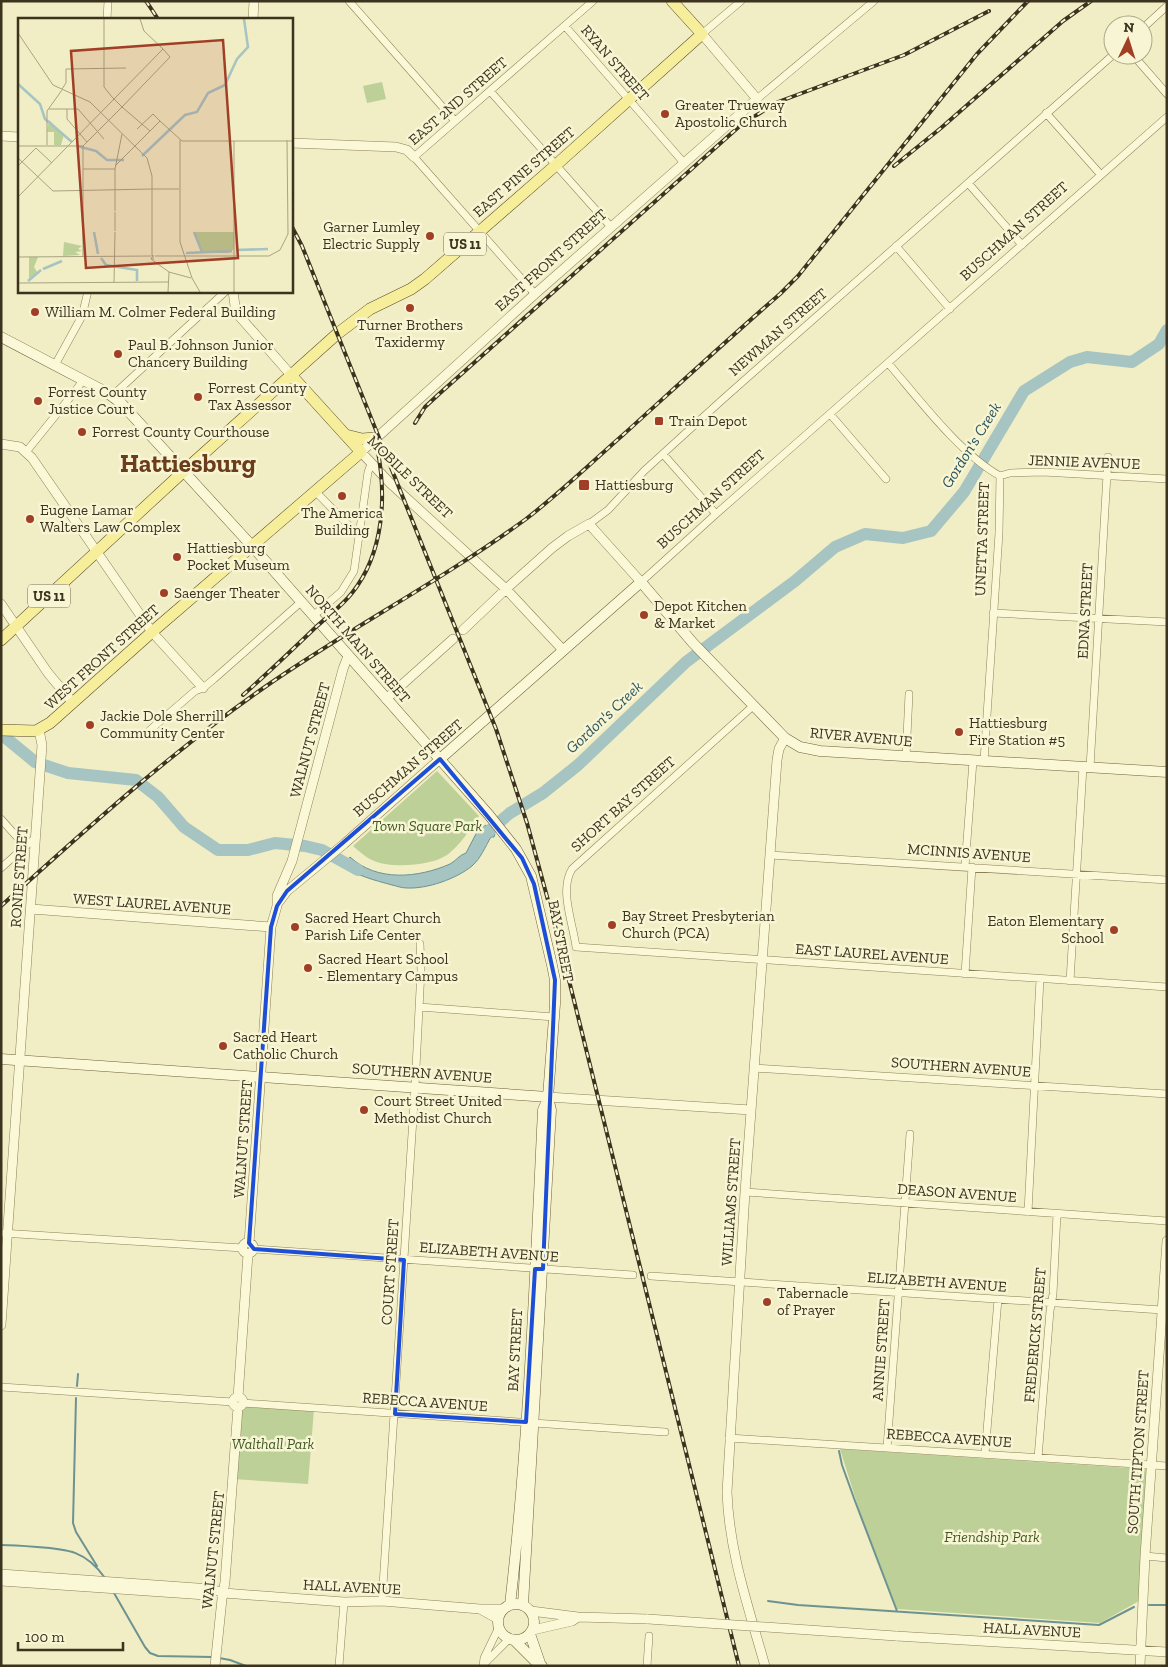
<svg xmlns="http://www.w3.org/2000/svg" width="1168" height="1667" font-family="'Zilla Slab',serif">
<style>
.green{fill:#bdd097}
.water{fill:#a6c4c2;stroke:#6c9392}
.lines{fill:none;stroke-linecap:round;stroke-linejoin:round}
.stream{stroke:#6c9392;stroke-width:2}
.river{stroke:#a6c4c2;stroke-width:12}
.minor-casing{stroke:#8d8059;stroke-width:8}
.tertiary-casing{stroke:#8d8059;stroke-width:10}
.secondary-casing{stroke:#6f613c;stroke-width:11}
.primary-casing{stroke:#5a4c2d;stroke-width:12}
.minor{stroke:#fbf8d8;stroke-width:7}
.tertiary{stroke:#fbf8d8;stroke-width:9}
.secondary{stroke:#fbf8d8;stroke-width:10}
.primary{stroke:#f6ee9a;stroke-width:11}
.rail-casing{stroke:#3c331e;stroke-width:4}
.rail{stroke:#f8f5d4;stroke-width:2;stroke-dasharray:5.5;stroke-linecap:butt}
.tertiary-bridge-casing{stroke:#8d8059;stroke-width:10;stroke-linecap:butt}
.tertiary-bridge{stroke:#fbf8d8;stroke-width:9}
.marked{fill:none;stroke:#1d4ed8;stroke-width:4;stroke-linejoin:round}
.poi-dot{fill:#a03f25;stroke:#f8f5d4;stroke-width:2}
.labels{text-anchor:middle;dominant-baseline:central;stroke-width:5;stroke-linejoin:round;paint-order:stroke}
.shield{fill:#f8f5d4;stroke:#746d55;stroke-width:1}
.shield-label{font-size:14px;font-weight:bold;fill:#3c331e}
.street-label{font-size:15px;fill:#3c331e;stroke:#f8f5d4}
.poi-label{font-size:15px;fill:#3c331e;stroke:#f8f5d4;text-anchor:start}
.park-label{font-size:15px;font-style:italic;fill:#405a23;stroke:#f8f5d4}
.water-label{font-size:16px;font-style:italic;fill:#2c555c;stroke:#f8f5d4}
.town-label{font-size:25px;font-weight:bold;fill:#6b3d1a;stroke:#f8f5d4}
.inset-river{fill:none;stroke:#a6c4c2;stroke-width:2.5}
.inset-road{fill:none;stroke:#a9a382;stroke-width:1}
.view{fill:#a03f25;fill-opacity:0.15;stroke:#a03f25;stroke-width:2.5}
.inset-edge{fill:none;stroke:#3c331e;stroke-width:2.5}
</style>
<rect width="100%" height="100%" fill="#f1edc4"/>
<path class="green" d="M382 82 386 99 367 103 363 86Z
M437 771 479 816C470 830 460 845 447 855 431 866 389 869 372 860 365 857 359 851 353 846Z
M242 1406 314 1409 308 1484 233 1479Z
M840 1449 1146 1469 1139 1601 1100 1623 897 1609 860 1513Z"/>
<path class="water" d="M486 825 495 834 494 837H491C485 847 481 858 472 866 456 879 427 889 407 888 401 888 397 886 392 885 374 880 357 876 342 865L350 857C377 882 418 878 450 864 456 861 459 855 466 853L478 830Z"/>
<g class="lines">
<path class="stream" d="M77 1386 78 1374
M76 1398 73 1523 76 1532 97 1566
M839 1451 842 1465 855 1501 897 1611
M1 1545C13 1545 25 1546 37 1547 68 1549 86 1551 105 1578
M114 1593 145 1647 150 1653 158 1656 212 1657
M768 1601 798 1605 1099 1625 1134 1607
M1149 1605H1167
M219 1658 230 1660 246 1666"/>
<path class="river" d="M1 734 35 762 68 773 136 780 158 797 184 827 218 850H248L275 843 305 846 322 850 358 870
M481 842 483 836 510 813 543 793 578 765 686 662 795 581 835 547 865 534 903 538 931 531 964 492 1024 391 1070 362 1087 357 1132 362 1159 344 1167 330"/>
<defs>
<path id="minor" d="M349 1 455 121
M107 19 108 1
M565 26 684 163
M1143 28 1167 6
M702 34 741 1
M1133 55 1167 94
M490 91 611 227
M757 99 874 1
M1046 113 1101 175
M968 183 1022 245
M896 246 950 309
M535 294 414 157 593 1
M888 363C918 398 960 454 1000 476L999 533 984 761
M55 365 82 316 88 291
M112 396 226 291
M830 414 886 479
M26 452 76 390 83 380
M663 454 716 514
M1000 476 1010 473 1043 472 1167 479
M315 491 359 536
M589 524 608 510 644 471 722 400 1113 55
M641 582 716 514 1167 117
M993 613 1167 622
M313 616 341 592 354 571 368 472 371 464
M753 706 572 869C559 890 573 923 576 947L1167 987
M150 730 195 691 203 688 214 679 301 602
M906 757 909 694
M1090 768 1108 457
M1 819 25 846
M770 855 1167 880
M965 867 973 761
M1 868 35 838
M965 974 972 867
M1070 981 1083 767
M419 1007 554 1017
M754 1068 1167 1094
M745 1192 1167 1221
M1028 1212 1040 979
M1 1233 243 1248
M254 1249 633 1275
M651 1276 1162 1310
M1 1387 233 1402
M243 1403 665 1432
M729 1438 1167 1466
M887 1448 910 1134
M985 1454 998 1299
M1038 1458 1050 1311 1053 1294 1057 1214
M1145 1556 1167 1558
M382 1601 415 1087 421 970 420 944
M484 1664 509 1639
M339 1666 344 1602
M483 1666 484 1658 499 1627
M647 1666 649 1636"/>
<path id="tertiary" d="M253 19 254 1
M1 136 19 137
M291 143 396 147 407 150 414 157
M233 291 235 306 240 317 291 375
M1 444 20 447 32 458 152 632 203 688
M1 604 48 673 73 703
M463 630 506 589 552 548 568 536 589 524 641 582
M563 650 506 589 390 483 361 452 535 294 757 99 702 34
M386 699 453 639
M278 903 287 891 344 844 440 759
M31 909 271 927
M548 1097 751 1110
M242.5 1248a5.5 5.5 0 1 1 11 0a5.5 5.5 0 1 1-11 0Z
M249 1243 271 927 277 906V896L292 861 343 669 348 656
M1 1325 42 745 39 730
M238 1397 248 1254
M233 1402a5 5 0 1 1 10 0a5 5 0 1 1-10 0Z
M1 1574 211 1589 224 1593 344 1602 382 1601 480 1609H504
M1 1581 206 1595
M480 1609 498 1619
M531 1611 578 1617 648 1619
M533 1630 572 1621 578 1617
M896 1636 1167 1652
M215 1666 222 1599 225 1582 238 1407
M765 1666C749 1609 729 1552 727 1492L745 1192 777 760 779 749 785 738
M1140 1666 1145 1556 1167 1241"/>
<path id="secondary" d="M1 337 106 392 121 403 252 546 489 815 516 849 531 876 552 965 555 980V1004L548 1097 551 1110 523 1605
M440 759 641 582 693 643 785 738 800 747 820 751 1167 772
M1 1059 548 1097
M498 1622a18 18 0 1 1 36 0a18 18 0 1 1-36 0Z
M510 1605C529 1440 535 1275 543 1110L548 1098
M530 1634 540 1663
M514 1640 534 1660 542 1666"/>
<path id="primary" d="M346 435 362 439 375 438
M1 640 184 471 337 334 370 309 411 289 425 279 556 165 702 34 672 1
M1 730 36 731 50 723 152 632 361 452 291 375"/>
</defs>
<use href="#minor" class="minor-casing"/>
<use href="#tertiary" class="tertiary-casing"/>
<use href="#secondary" class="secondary-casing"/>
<use href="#primary" class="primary-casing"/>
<use href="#minor" class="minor"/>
<use href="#tertiary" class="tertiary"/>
<use href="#secondary" class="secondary"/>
<use href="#primary" class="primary"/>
<defs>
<path id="rail" d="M146 1 158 19
M894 166 941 128 1063 21 1091 1
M291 225 302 246 496 729 527 823 561 948 739 1666
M415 423 425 407 439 394 742 124 778 102 904 55 989 11
M243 695C268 673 292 650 316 627 328 616 342 606 352 593 384 553 387 496 377 447
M1 906C85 830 169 754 262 689 348 629 441 581 526 519 560 493 592 462 624 434 676 387 727 340 780 294L798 276 977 54 1028 1"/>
</defs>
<use href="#rail" class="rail-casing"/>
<use href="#rail" class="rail"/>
<defs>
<path id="tertiary-bridge" d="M648 1619 896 1636"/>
</defs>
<use href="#tertiary-bridge" class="tertiary-bridge-casing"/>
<use href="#tertiary-bridge" class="tertiary-bridge"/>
</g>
<path class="marked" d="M440 759 522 858 534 884 555 980 543 1269H535L526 1422 395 1414 404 1260 254 1249 249 1243 271 927 277 906 287 891Z"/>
<g class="poi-dot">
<circle cx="665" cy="114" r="5"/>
<circle cx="430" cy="236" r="5"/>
<circle cx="410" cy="308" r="5"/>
<circle cx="35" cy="312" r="5"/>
<circle cx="118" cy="354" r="5"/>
<circle cx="198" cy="397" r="5"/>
<circle cx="38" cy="401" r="5"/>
<rect x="654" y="416" width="10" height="10" rx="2.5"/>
<circle cx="82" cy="432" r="5"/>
<rect x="578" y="479" width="12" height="12" rx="2.5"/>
<circle cx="342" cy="496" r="5"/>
<circle cx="30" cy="519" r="5"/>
<circle cx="177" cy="557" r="5"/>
<circle cx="164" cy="593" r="5"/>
<circle cx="644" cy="615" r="5"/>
<circle cx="90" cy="725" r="5"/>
<circle cx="959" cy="732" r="5"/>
<circle cx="612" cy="925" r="5"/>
<circle cx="295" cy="927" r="5"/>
<circle cx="1114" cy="930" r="5"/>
<circle cx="308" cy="968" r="5"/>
<circle cx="223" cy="1046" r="5"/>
<circle cx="364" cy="1110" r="5"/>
<circle cx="767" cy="1302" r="5"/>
</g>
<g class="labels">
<g class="shield">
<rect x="444" y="232.5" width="42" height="23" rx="4"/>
<rect x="28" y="584.5" width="42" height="23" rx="4"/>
</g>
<g class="shield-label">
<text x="465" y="244">US 11</text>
<text x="49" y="596">US 11</text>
</g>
<g class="street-label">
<text transform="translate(615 63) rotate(49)">RYAN STREET</text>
<text transform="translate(458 101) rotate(-41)">EAST 2ND STREET</text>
<text transform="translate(524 172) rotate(-41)">EAST PINE STREET</text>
<text transform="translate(1014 231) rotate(-42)">BUSCHMAN STREET</text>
<text transform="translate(551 260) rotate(-42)">EAST FRONT STREET</text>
<text transform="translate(778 332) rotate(-41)">NEWMAN STREET</text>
<text transform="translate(1084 462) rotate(2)">JENNIE AVENUE</text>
<text transform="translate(410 477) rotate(44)">MOBILE STREET</text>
<text transform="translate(711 499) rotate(-42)">BUSCHMAN STREET</text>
<text transform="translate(982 539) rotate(-88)">UNETTA STREET</text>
<text transform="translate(1085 611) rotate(-87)">EDNA STREET</text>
<text transform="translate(358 644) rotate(49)">NORTH MAIN STREET</text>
<text transform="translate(102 657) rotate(-42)">WEST FRONT STREET</text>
<text transform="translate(861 737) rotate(5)">RIVER AVENUE</text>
<text transform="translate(310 740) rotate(-75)">WALNUT STREET</text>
<text transform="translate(408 768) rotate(-41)">BUSCHMAN STREET</text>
<text transform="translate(623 804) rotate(-42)">SHORT BAY STREET</text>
<text transform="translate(969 853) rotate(4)">MCINNIS AVENUE</text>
<text transform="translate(19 877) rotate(-86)">RONIE STREET</text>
<text transform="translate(152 904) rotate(4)">WEST LAUREL AVENUE</text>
<text transform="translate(561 941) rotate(79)">BAY STREET</text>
<text transform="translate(872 954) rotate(4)">EAST LAUREL AVENUE</text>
<text transform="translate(961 1067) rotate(4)">SOUTHERN AVENUE</text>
<text transform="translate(422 1073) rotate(4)">SOUTHERN AVENUE</text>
<text transform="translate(243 1139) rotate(-86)">WALNUT STREET</text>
<text transform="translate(957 1193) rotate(4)">DEASON AVENUE</text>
<text transform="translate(731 1202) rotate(-86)">WILLIAMS STREET</text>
<text transform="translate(489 1252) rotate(4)">ELIZABETH AVENUE</text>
<text transform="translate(390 1272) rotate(-86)">COURT STREET</text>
<text transform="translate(937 1282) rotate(4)">ELIZABETH AVENUE</text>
<text transform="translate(1035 1335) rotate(-85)">FREDERICK STREET</text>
<text transform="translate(515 1350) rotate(-87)">BAY STREET</text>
<text transform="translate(881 1350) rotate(-86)">ANNIE STREET</text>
<text transform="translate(425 1402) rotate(4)">REBECCA AVENUE</text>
<text transform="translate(949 1438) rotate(4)">REBECCA AVENUE</text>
<text transform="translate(1138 1452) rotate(-86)">SOUTH TIPTON STREET</text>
<text transform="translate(213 1550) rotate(-84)">WALNUT STREET</text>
<text transform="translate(352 1587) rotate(3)">HALL AVENUE</text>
<text transform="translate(1032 1630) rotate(3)">HALL AVENUE</text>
</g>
<g class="poi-label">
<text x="675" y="105">Greater Trueway<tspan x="675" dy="17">Apostolic Church</tspan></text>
<text x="420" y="227" text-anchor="end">Garner Lumley<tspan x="420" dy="17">Electric Supply</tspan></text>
<text x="45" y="312">William M. Colmer Federal Building</text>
<text x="410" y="325" text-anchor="middle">Turner Brothers<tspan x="410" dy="17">Taxidermy</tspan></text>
<text x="128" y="345">Paul B. Johnson Junior<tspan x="128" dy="17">Chancery Building</tspan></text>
<text x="208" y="388">Forrest County<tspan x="208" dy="17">Tax Assessor</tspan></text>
<text x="48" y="392">Forrest County<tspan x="48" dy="17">Justice Court</tspan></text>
<text x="669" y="421">Train Depot</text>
<text x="92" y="432">Forrest County Courthouse</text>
<text x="595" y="485">Hattiesburg</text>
<text x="40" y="510">Eugene Lamar<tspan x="40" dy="17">Walters Law Complex</tspan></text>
<text x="342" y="513" text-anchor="middle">The America<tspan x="342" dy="17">Building</tspan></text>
<text x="187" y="548">Hattiesburg<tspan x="187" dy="17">Pocket Museum</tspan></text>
<text x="174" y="593">Saenger Theater</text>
<text x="654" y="606">Depot Kitchen<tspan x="654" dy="17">&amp; Market</tspan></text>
<text x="100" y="716">Jackie Dole Sherrill<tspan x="100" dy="17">Community Center</tspan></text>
<text x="969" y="723">Hattiesburg<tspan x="969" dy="17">Fire Station #5</tspan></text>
<text x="622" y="916">Bay Street Presbyterian<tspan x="622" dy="17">Church (PCA)</tspan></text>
<text x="305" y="918">Sacred Heart Church<tspan x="305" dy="17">Parish Life Center</tspan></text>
<text x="1104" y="921" text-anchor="end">Eaton Elementary<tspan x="1104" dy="17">School</tspan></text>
<text x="318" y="959">Sacred Heart School<tspan x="318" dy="17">- Elementary Campus</tspan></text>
<text x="233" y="1037">Sacred Heart<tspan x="233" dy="17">Catholic Church</tspan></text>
<text x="374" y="1101">Court Street United<tspan x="374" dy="17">Methodist Church</tspan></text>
<text x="777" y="1293">Tabernacle<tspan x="777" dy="17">of Prayer</tspan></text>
</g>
<g class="park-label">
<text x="427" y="826">Town Square Park</text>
<text x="273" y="1444">Walthall Park</text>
<text x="992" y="1537">Friendship Park</text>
</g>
<g class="water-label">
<text transform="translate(971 445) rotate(-58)">Gordon's Creek</text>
<text transform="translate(604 717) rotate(-43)">Gordon's Creek</text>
</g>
<g class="town-label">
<text x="188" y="463">Hattiesburg</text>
</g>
</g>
<g transform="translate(18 18)">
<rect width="275" height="275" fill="#f1edc4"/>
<path d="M31 102 46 116 43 127H36V114H29ZM176 214H216V231L211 235H184ZM46 224 64 228 60 231 64 233 57 234 62 237 45 238ZM11 239H20L16 249 19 254 11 261Z" fill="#bdd097"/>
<path class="inset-river" d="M0 66 22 86 27 101 54 124M59 128 78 133 89 142H106M124 138 167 97 179 94 190 75 207 67 219 41 230 29 226 1M76 214 80 236M176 214 184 234M218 232 250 231M168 235 214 233M83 240 88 247 119 252V263M25 251 44 243M10 263 23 252"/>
<path class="inset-road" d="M86 1V69L94 79M0 15 35 67 72 84 129 140 134 158V238M44 71 48 65V51L108 50M31 91H60L86 121M49 91V101L69 124M119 111 135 96 142 103M132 113 104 89 152 39 145 31M162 122V224L174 260 182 274M216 123V274M29 127V93L44 72M0 128H65L104 89 94 79M65 128V239M117 128 142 103 164 123H275M18 130 34 145M0 140 35 173 134 171M0 148 18 130M97 148 117 128M65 151H97M134 171H161M0 179 145 31 126 13 122 1M97 193V151L104 116M97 194V213M137 238H251L262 232 270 216 269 122M0 239 133 238M135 242V237L133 241 151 254 150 274M151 254 173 260M0 265 150 264M96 265 97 214"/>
<path class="view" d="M205 22 220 240 68 250 53 33Z"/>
<rect width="275" height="275" class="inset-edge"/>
</g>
<rect width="1168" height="1667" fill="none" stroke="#3c331e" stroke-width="5"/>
<g transform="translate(1128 40) rotate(4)"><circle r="24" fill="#f8f5d4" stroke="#ada78b"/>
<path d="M0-4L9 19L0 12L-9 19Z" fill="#a03f25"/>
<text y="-8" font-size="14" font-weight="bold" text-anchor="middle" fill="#3c331e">N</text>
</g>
<path d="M18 1642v8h105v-8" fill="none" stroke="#3c331e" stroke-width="2.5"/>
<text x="25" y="1642" font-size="15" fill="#3c331e" stroke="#f8f5d4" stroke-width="4" paint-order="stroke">100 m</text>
</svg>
